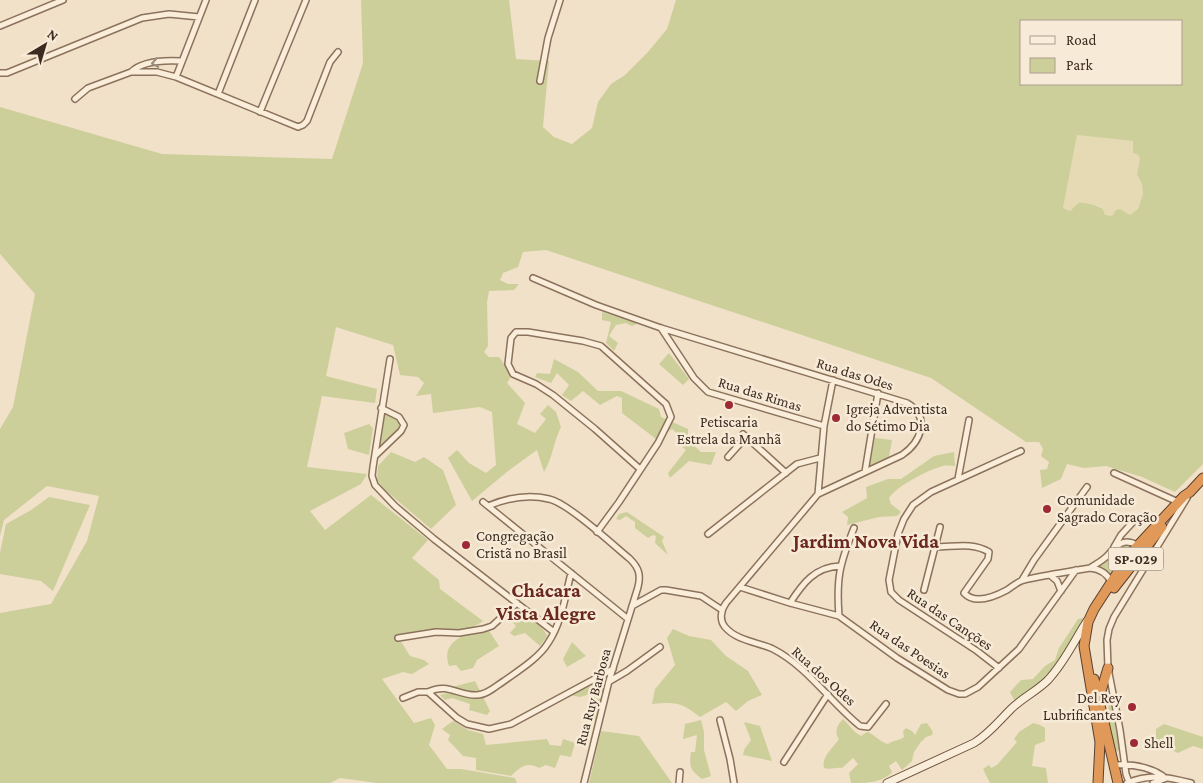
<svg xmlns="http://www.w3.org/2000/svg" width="1203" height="783" font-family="'Crimson Pro',serif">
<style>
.farmland{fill:#e6dab5}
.green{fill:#cdcf9b;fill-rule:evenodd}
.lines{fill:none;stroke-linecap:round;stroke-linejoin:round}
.street-casing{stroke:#8c725c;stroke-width:8}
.secondary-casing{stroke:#6e533f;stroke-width:9}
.highway-casing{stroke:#5a4030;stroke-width:11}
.street{stroke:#faeedb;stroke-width:5}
.secondary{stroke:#faeedb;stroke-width:7}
.highway{stroke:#e09958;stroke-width:9}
.oneway{stroke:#9b8c7e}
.poi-dot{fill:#9d2a34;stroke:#f7ebd7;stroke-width:2}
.labels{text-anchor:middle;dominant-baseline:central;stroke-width:5;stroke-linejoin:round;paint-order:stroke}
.shield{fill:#f7ebd7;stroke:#746557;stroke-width:1}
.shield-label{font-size:14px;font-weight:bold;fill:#3c2b20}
.street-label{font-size:15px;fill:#3c2b20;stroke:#f7ebd7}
.poi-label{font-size:15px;fill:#3c2b20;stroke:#f7ebd7;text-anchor:start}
.district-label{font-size:20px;font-weight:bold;fill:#6a281e;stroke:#f7ebd7}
</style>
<rect width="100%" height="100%" fill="#f0e1c8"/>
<path class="farmland" d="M1077 135 1133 141 1140 158 1137 175 1142 184 1143 194 1141 202 1137 211 1131 215 1116 210 1112 216 1108 217 1105 215 1103 209 1099 206 1082 203 1070 211 1062 208Z"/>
<path class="green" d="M361 0H509L516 59 549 61 543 127 554 137 572 144 592 128 598 102 611 84 625 75 648 52 667 29 676 0H1203V464L1175 492 1142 477 1106 466 1084 468 1067 464 1061 479 1042 488 1040 470 1047 469 1049 462 1041 456 1043 449 1039 442H1026L931 378 546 250 523 252 518 267 503 273 500 280 508 284H519L514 290 489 291 487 302 488 346 484 352 489 357H499L512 375 507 383 525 403 517 424 535 433 546 419 540 414 548 405 556 412 561 427C553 443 553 457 544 472L537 450 508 471 472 501 448 458 457 450 469 463 486 473 496 465 492 412 480 407 433 413 431 394 416 396 424 383 418 377 400 375 393 345 336 327 326 376 377 389 375 403 322 396 307 467 367 474 361 484 310 511 325 530 371 495 428 540 412 558 439 580 440 589 483 621C465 634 454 630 434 632 420 633 407 636 394 638L402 643 410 656 424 660 429 664 412 674 403 672 382 679 414 723 431 718 435 725 429 745 447 769H461L515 778 517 783H377L340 778 330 783H0V613L51 604 87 541 99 496 47 486 4 520 0 536V429L13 407 35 294 0 254V107L162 154 332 159 363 63ZM1022 21H1182V84H1022ZM1077 135 1133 141V153L1137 154 1140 158 1137 175 1142 184 1143 194 1138 209 1130 215 1120 209 1116 210 1112 216 1105 215 1103 209C1098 206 1085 202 1079 203 1076 204 1073 209 1070 211L1063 208Z
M602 312 638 323 632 326 626 323 616 325 609 336 618 343 614 351 606 343 611 322 602 320Z
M669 353 689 379 683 385 659 364Z
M554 359 578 372 598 391H621L659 409 661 417 688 429V440L701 452H716L711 465 689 461 670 478 668 473 686 450 679 444 682 437 672 429 656 439 622 413V398L617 396 600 405 583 391 571 401 562 395 569 385 557 373 551 383 535 377 537 373 550 374Z
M381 408 395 414 404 425 374 456Z
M369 424 373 428 369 455 348 449 344 433Z
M875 438 892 440 889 457 869 467Z
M391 452 415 462 424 457 443 470 456 505 431 529 385 490 377 480 378 466Z
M954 452 955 466C951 466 947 465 943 466 928 470 898 485 889 498L891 504 901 512 897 516 879 517 847 525 848 517 842 512 867 498 866 487 888 479H901L934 456Z
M49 497 90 505 53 591 41 581 0 574V553L6 524 31 510Z
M627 512 664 537 662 541 668 555 655 543 656 536 653 535 648 538 635 528V522L626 516 620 520 616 519 619 514Z
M1125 542 1137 545 1111 582 1109 577 1090 568Z
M513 609C525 615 542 623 547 636L540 646 525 633 514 636 510 633 516 626 506 616Z
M1084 618 1071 644 1050 674 1019 699 1014 700 1010 692 1021 680 1033 679 1045 666 1055 660 1059 648 1078 619Z
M486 626 499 646 477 660 473 668 461 671 456 665 449 666C440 640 466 635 486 626Z
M673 629 689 636 711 640 726 656 748 671 762 695 748 701 736 711 726 702 700 717C680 702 677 702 652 704L655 689 675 665 667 638Z
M572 642 586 656 567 667 563 659Z
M475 681 490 711 487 715 469 710 470 704 452 698 445 700 440 695 448 693 452 687Z
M600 681H607L595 722 584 721 583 716 593 712V693L580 697 570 695Z
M1108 703 1112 704 1119 749 1117 752 1111 737Z
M843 719 855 732 861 736 867 732C875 734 879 742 888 744 893 740 899 741 904 737L903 731 906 728 912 731 915 735 921 724 927 723 933 732 932 735 926 737 920 743 914 752 912 761 902 770 896 761 889 766 892 772C883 783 865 783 851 783L849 773 858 764 853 758 842 768C835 767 831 770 824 768 821 757 833 748 839 739 834 732 837 725 843 719Z
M701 720 704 732V750L711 776 702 779C690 770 689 767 691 752H695L697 735 683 739 685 724Z
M453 721 468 730 483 734 486 745 547 739 550 745 561 746 563 739 575 743 571 757 560 755 555 768 546 765 539 768C527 761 520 767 511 776L476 770V758L463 756 448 740 450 735 442 729Z
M744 722 760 726 772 761 743 755 744 750 751 740Z
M1033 723 1040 725 1045 728V741L1035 745 1032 766 1046 768 1048 783H990L983 769 989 765 991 768 997 765 1017 742 1014 739 1019 732Z
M1164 724 1203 737V749L1193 746 1178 753 1156 743V729Z
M601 731 639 736 672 783H589Z"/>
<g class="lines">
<defs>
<path id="street" d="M0 26 63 0
M131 72H157L176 77 298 127 303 125 307 121 330 62 338 52
M0 73H7L142 18 169 14 199 17
M176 77 206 0
M540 81 548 38 560 0
M218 94 255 0
M75 99 88 88 131 72C143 60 166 60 182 61
M260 112 306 0
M533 278 596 305 661 328 907 403C931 417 921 442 902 455L818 494 726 603C721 610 719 620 725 627 737 641 758 642 773 649 808 667 830 702 860 726L868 727 886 704
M661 328 694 378 708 392 824 426
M390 359 373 467 372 476 375 485 395 506 434 539 554 632
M743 434 786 473
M375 456 401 431 404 425 399 417 381 408
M728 457 746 437
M865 472 878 393
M1114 473 1178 502
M958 479 969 420
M818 494 824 426 833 380
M483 502 628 619
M488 506C507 498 528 494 549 499 568 503 613 545 630 559 639 568 641 575 638 587L609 681 584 783
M597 532 619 502 658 443 671 417 666 404 601 346 583 341 528 332H516L511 338 508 364 513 374 536 384 553 395 595 429 640 469
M708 534 797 464 820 458
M935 547 940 527
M1114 547 1121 535 1133 522
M1090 568C1100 569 1107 573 1111 582
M1050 575 1057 581 1061 591
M1022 580 1034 560 1087 487
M740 587 790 603 839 616 897 658 948 690 959 694H965L978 687 1019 649 1076 570
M924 590 935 547C954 547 972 542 989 552L988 559 964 593C975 605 994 597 1007 590 1012 587 1018 581 1024 580 1045 575 1068 572 1090 568 1096 564 1102 561 1107 556 1116 546 1123 537 1137 545
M790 603C803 583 815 567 840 566
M632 606 661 590H666L701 596 722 610
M839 616C836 578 840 563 854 528
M398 638 436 632 459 633 483 629 492 626 517 603
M999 668 977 651 899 600 891 592 889 580 898 534 904 519 913 505 931 492 1021 451
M610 681 627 671 660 647
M428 692C448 682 458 696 477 695 487 695 496 686 504 681 518 671 539 658 548 643 562 622 565 597 571 573
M428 692 457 718 467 724 489 729 511 724 613 669
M403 698 418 692H428
M720 720 730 759 734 783
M784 762 828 694
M1115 765C1132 764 1148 766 1163 776
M1129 782 1126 774 1120 730 1108 668 1107 640 1109 629 1114 617 1187 498
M679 783 680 772
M1127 783C1151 773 1167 777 1191 783
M1153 783 1167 778"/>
<path id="secondary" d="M887 783 974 743C989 734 999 721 1011 709 1022 698 1037 691 1048 680 1065 662 1074 641 1087 621"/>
<path id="highway" d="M1114 588 1162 527
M1094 679 1118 783
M1099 698 1108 668
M1098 783 1100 742 1084 646 1088 622 1094 609 1129 555 1184 496 1190 492 1203 478"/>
</defs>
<use href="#street" class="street-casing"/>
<use href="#secondary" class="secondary-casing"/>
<use href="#highway" class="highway-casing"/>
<use href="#street" class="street"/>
<use href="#secondary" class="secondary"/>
<use href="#highway" class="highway"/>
</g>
<defs><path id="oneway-chevron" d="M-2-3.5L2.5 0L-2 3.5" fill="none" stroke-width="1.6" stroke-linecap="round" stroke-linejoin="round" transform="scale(1.25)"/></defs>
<use class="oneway" href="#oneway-chevron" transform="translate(155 63) rotate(170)"/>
<g class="poi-dot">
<circle cx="729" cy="405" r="5"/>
<circle cx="836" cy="418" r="5"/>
<circle cx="1047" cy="509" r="5"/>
<circle cx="466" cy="545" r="5"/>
<circle cx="1132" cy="707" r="5"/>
<circle cx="1134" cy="743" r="5"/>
</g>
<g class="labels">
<rect class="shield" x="1108.5" y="547.5" width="55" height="23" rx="4"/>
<g class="shield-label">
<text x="1136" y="559">SP-029</text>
</g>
<g class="street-label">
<text transform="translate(855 374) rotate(17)">Rua das Odes</text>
<text transform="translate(760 394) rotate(17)">Rua das Rimas</text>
<text transform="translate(950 619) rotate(34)">Rua das Canções</text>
<text transform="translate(910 649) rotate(34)">Rua das Poesias</text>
<text transform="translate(824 676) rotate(42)">Rua dos Odes</text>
<text transform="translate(593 697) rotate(-75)">Rua Ruy Barbosa</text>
</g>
<g class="poi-label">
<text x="846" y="409">Igreja Adventista<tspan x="846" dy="17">do Sétimo Dia</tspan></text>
<text x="729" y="422" text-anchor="middle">Petiscaria<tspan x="729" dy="17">Estrela da Manhã</tspan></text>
<text x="1057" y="500">Comunidade<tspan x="1057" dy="17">Sagrado Coração</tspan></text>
<text x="476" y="536">Congregação<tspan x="476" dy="17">Cristã no Brasil</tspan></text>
<text x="1122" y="698" text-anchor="end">Del Rey<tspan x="1122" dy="17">Lubrificantes</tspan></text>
<text x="1144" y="743">Shell</text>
</g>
<g class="district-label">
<text x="866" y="541">Jardim Nova Vida</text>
<text x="546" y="590">Chácara<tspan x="546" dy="23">Vista Alegre</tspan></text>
</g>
</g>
<rect x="1020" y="20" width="162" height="65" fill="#f7ebd7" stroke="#ac9e8e"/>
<rect x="1030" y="36" width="25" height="8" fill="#faeedb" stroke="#ac9e8e"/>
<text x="1066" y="45" font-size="15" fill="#3c2b20">Road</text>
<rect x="1030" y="58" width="25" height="15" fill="#cdcf9b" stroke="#ac9e8e"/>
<text x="1066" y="70" font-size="15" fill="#3c2b20">Park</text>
<g transform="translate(45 45) rotate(38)" stroke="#f7ebd7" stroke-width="4" paint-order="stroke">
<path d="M0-4L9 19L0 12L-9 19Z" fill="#3c2b20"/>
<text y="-8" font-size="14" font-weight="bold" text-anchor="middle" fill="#3c2b20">N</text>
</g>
</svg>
